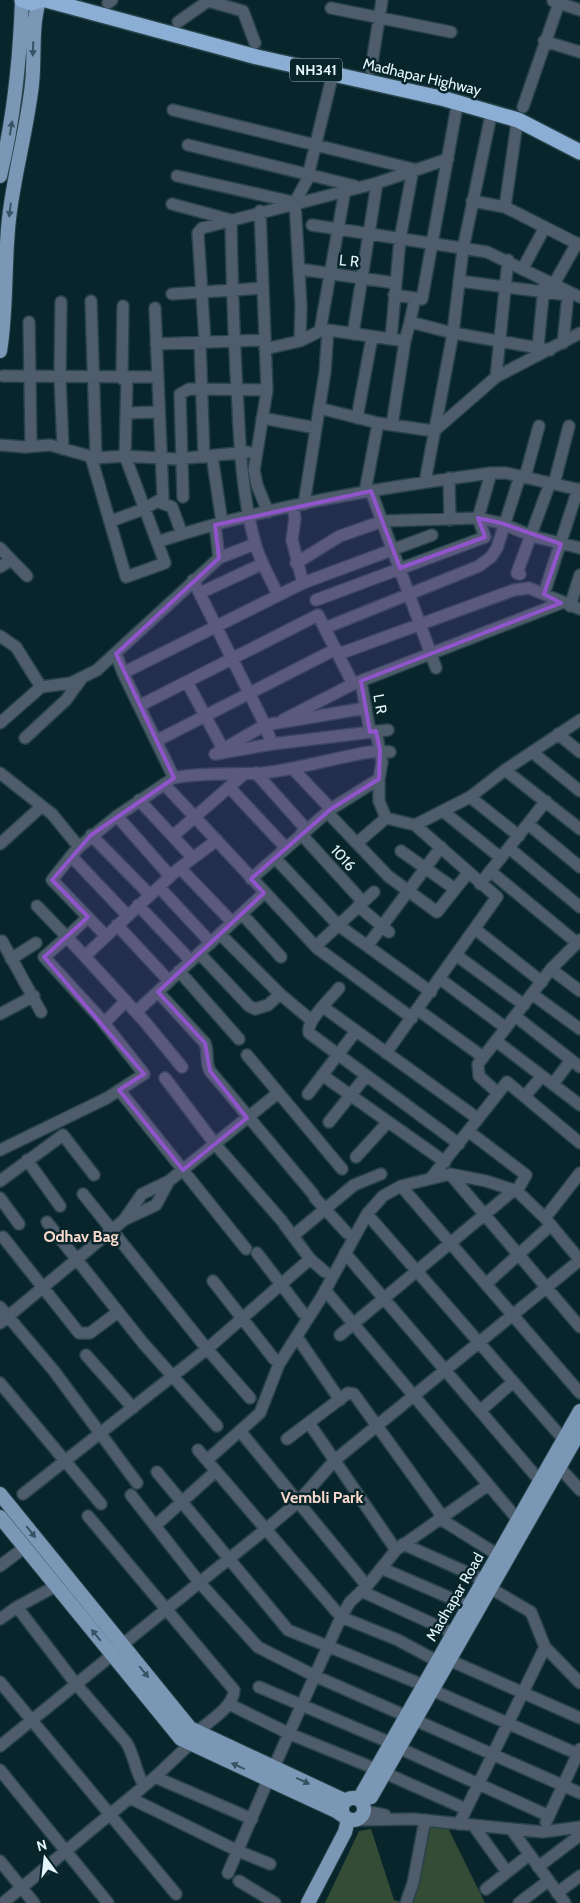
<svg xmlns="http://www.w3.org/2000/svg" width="580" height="1903" font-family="Cabin,sans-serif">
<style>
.green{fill:#344c35}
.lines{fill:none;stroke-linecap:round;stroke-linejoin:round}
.minor-casing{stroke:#274249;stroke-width:14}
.major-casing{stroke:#274249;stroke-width:16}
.highway-casing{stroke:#274249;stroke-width:18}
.minor{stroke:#4e5c6b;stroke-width:11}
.major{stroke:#7a98b6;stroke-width:14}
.highway{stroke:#8bafd4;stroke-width:15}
.oneway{fill:#365363}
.marked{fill:#9054cb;fill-opacity:0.2;stroke:#9054cb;stroke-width:4;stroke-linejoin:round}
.labels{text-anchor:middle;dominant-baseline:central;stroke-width:5;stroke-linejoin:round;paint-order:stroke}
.shield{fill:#08252c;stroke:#a3b7bc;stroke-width:1}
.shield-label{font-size:14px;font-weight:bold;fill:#e5f6fa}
.street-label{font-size:15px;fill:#e5f6fa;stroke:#08252c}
.neighbourhood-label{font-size:16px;font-weight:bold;fill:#fad9cd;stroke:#08252c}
</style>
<rect width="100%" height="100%" fill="#08252c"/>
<path class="green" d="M424 1824 447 1826 485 1903H409Z
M371 1829 394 1900 405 1903H325L359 1831Z"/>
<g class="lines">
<defs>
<path id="minor" d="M553 1 580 10
M108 3 112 0
M331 8 451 32
M178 22 208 1 243 11 255 43
M544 41 580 52
M371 69 382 0
M523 107 560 0
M173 110 413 169 400 239 391 339
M188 145 355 186
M177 176 293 202
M472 201 505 207 580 245
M172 204 231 220C232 282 234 344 238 407 240 452 243 499 255 543 260 561 270 578 278 595
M505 207 517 123
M260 211 267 390 254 470 257 485 268 512
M312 225 487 252 580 297
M523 268 545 227
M299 269 395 283
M459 281 568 295
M554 284 577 243
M172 294 263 288
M394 295 422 299 457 106
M91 301 96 458
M61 302 60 378 63 449
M29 322 31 446
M410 322 415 298
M320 331 345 190
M353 334 377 183
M300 341 301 306 295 202 307 180 335 65
M205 342 198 233 202 228 377 183 448 159
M200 343 204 457
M563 343 568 295
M156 344 265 340
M538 347 544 286
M265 349 300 341 320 331 328 330 405 341 410 322 453 333 550 350
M3 376 158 377
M496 377 508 260
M122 379 123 306
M319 408 378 423 434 431 496 377 580 333
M126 413 159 412
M262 418 316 428
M357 418 372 337
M392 425 405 341
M0 445 25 447 50 445 96 458 125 456 177 459 248 452
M212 456 222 522
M91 457 126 577 165 563 125 456 127 379
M525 477 539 426
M449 478 450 520
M425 482 453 333 463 249 491 115
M554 484 569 426
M371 491 436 668
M365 492 378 423
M183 497 180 394 189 389 267 390
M159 502 172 507 182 534
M304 504 325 372 328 330
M293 507 295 518 292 540 303 583
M111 521 144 509 163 498 155 308
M157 542C265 506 379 488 491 473H506L580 490
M0 548 27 576
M219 558 255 544
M296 563 340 536 383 521 478 518 501 523 532 536 580 548
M0 567 11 560
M520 574 517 573 550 483
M193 580 265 725 272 744
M200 593 262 564
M544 594 578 489
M316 600 485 537 478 518 491 473
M570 606 580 575
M325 628 479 566 491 557 497 548 520 476
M0 636 16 647 41 687
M116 654 123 673 174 778C203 772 233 775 262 773 292 770 319 762 349 756 363 753 376 750 390 752
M339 654 514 590 529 588 580 609
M123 673 303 583 432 535
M361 681 370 732
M187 682 223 749
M139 706 318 615 353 684
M283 720 353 684 561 603
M0 723 41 687 71 683 97 670 219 558 215 525
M376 731 382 762 379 779V801L386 818 415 825 470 797 505 770 580 720
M558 734 580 752
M25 738 66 700 82 678
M156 741 336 649
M218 752 265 725 366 708
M532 752 580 791
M215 754 272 744 388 730
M293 769 331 809
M505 770 580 829
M0 773 52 814 79 847 71 856 127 915
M256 773 306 829
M164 784 317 948 412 1018
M229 787 286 848
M470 797 519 836
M139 800 193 858
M327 812 388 876 437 912 468 873
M444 812 501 858
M117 816 170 876
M528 824 580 867
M301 834 363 902
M91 835 150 895
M173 836 244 774
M357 843 386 818
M0 844 42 806
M79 847 117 816 169 781
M509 848 580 907
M401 851 455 889
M71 856 52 880 106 936
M275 858 338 925 431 992
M180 868 232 922
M490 871 577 943
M251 879 331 809 379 779
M480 884 546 801
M159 887 211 943
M138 905 191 961
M37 906 67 937 88 917
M358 906 389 932
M242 914 281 957
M117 925 169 981
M475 929 542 982
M220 934 280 994 311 1020
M2 941 41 1012
M368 945 441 847
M316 946 374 892
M199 953 249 1006 255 1009 268 1005 280 994
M456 955 524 1005
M85 956 177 870 217 840
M11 959 36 943
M551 969 580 991
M179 971 239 1039
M440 979 506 1028
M339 988C330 999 306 1021 309 1033L459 1144
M158 992 205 1043C209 1053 205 1062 210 1071L313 1194
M532 994 580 1029
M323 1007 477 1118
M418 1010 483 1057
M136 1012 264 893
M0 1014 34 996
M515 1016 580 1067
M104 1023 126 1001
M496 1041 580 1105
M386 1053 497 897 415 825
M247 1055 342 1169
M322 1075 445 1162
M165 1078 215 1144 282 1221
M553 1084 571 1060
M119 1090 246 1249
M498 1093 479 1076 478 1064 551 969 580 940
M308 1094 356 1031
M525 1096 542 1076
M329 1122 366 1076
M468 1131 526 1175 517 1191
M0 1150 107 1098 144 1074 99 1017 44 957 67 937 145 1022 182 1067
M356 1157 388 1122
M27 1160 60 1206
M450 1174 580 1327
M431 1178 507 1082 580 1143
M0 1181 63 1135 94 1175
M401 1186 580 1393
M83 1194 207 1349 250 1398
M0 1198 19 1224
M315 1198 347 1233
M367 1214 564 1440
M545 1218 580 1173
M126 1219 156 1205 169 1181
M47 1222 143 1343 217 1426
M284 1224 310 1259 325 1272
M294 1235 354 1185 381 1174
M3 1237 79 1333H90L118 1312
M257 1253 303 1313
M345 1253 540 1481
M213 1281 274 1359
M486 1284 551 1225
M325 1290 518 1520
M0 1307 54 1371 137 1483
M0 1323 124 1220 142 1194 169 1181 278 1093
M340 1335 514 1190
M297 1337 340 1400
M86 1355 133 1408
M0 1383 101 1504
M480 1411 513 1382
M309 1423 396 1550
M240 1431 367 1586
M287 1439 348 1393 354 1394 442 1516
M198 1450 341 1617 398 1640 437 1661
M207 1460 260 1413 279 1364 321 1298 367 1214 383 1196 401 1186 450 1174 486 1181 517 1191 545 1218 580 1260
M559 1467 580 1490
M157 1472 288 1630 423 1685
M23 1494 207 1349 310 1259
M131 1495 199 1582 258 1647 315 1676 406 1716
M88 1516 234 1690C234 1707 209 1721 197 1732
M439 1518 498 1555
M155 1526 216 1471
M403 1544 484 1580
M0 1566 25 1547
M381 1568 469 1606
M490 1588 531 1612 545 1647 580 1683
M361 1591 453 1633
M17 1607 76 1684 126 1742C135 1756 135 1772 144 1785
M0 1619 17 1607 56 1586
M122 1645 266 1529 298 1502 335 1460 580 1260
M449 1660 580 1718
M0 1682 176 1894
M259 1687 391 1743
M432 1690 580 1755
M229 1704 290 1734 376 1769
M415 1720 580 1793
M0 1746 112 1655
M399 1748 549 1816
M274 1767 341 1617 350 1602 367 1586 396 1550 488 1485
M0 1770 108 1903
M385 1773 466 1809
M155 1777 252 1819
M130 1798 238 1851 270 1864
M365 1811 385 1815
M357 1820 413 1819 543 1832 580 1827
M546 1822 580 1749
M459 1824 545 1647
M473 1825 507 1872
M511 1829 565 1903
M0 1861 34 1903
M538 1867 580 1835
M228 1873 268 1780
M239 1881 275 1903
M486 1889 529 1855
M557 1893 580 1876
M3 1903 155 1777 190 1744
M406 1903 413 1883 425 1820
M519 1903 548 1881"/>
<path id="major" d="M0 176C14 118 20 60 22 0
M0 351C7 308 4 263 9 219 14 173 27 130 32 84 35 57 31 28 39 1
M0 1494 190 1728 346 1801
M0 1517 181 1739 336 1811 345 1817
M371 1797 580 1431
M342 1809a11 11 0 1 1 22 0a11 11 0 1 1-22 0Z
M359 1799 580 1411
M308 1903 345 1832 348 1820"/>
<path id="highway" d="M22 0 31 3 41 0
M46 0 257 57 445 99 518 120 580 152"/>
</defs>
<use href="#minor" class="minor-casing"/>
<use href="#major" class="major-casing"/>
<use href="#highway" class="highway-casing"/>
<use href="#minor" class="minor"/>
<use href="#major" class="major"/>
<use href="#highway" class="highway"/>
</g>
<defs><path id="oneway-solid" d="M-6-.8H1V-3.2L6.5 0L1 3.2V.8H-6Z" transform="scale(1.25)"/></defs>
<g class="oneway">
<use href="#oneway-solid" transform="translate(33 49) rotate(92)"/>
<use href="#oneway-solid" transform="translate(11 128) rotate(-81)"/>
<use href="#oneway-solid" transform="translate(10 210) rotate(97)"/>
<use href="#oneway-solid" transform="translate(31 1532) rotate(51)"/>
<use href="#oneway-solid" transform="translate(96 1635) rotate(-129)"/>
<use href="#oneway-solid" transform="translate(144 1672) rotate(51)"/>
<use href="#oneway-solid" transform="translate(238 1766) rotate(-156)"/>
<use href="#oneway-solid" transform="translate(303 1781) rotate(25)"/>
</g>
<path class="marked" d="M371 491 400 568 485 537 478 518 501 523 561 544 544 594 561 603 361 681 370 732 376 731 380 750 379 779 331 809 251 879 264 893 158 992 205 1043 210 1071 247 1118 183 1170 119 1090 144 1074 44 957 88 917 52 880 91 835 174 778 116 654 219 558 215 525Z"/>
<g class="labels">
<rect class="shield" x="290" y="58.5" width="52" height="23" rx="4"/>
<g class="shield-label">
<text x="316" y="70">NH341</text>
</g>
<g class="street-label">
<text transform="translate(422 77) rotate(13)">Madhapar Highway</text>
<text transform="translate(349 261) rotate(6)">L R</text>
<text transform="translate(380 704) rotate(80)">L R</text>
<text transform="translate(343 858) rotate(48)">1016</text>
<text transform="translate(455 1597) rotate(-60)">Madhapar Road</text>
</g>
<g class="neighbourhood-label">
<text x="81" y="1236">Odhav Bag</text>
<text x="322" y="1497">Vembli Park</text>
</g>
</g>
<g transform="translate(45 1858) rotate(345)" stroke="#08252c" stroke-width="4" paint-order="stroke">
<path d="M0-4L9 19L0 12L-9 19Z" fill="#e5f6fa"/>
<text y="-8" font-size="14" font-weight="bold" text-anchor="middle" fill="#e5f6fa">N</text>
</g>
</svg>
